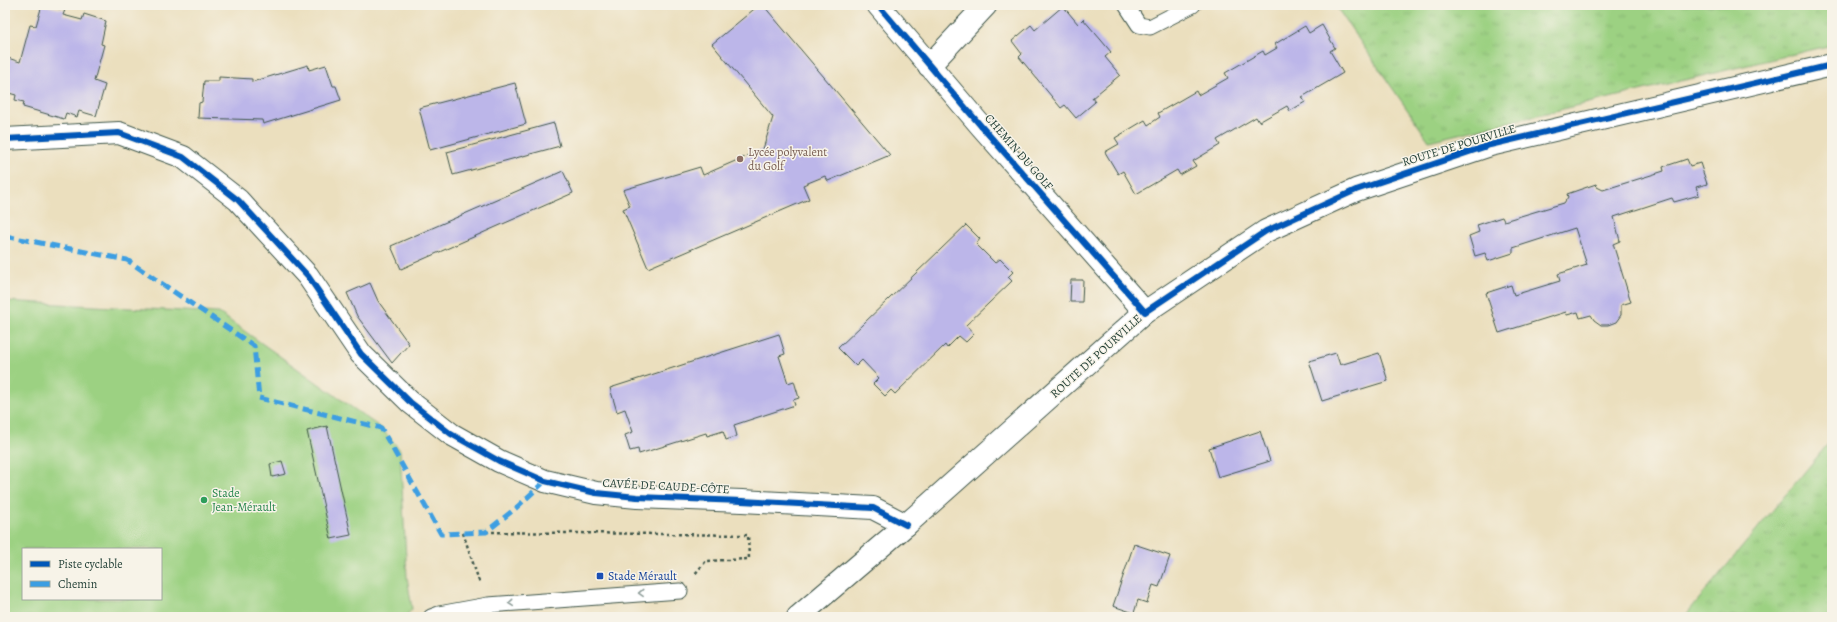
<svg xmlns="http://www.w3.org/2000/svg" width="1837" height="622" font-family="Alegreya,serif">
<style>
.grass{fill:url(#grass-tufts);stroke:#5e875b}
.pitch{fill:#9cd182;stroke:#5e875b;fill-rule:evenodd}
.building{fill:#bcb6e9}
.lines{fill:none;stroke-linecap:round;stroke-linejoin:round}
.lane-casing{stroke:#3e5549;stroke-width:17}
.street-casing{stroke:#3e5549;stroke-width:24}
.secondary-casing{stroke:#3e5549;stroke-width:24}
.path{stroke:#3e5549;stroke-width:2.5;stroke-dasharray:3 3;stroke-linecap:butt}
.lane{stroke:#fff;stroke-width:15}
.street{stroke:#fff;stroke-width:22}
.secondary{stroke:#fff;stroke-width:22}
.quiet{stroke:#3c9ee2;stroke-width:5;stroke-dasharray:10 5;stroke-linecap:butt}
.cycleway-casing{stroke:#f7f3e8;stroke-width:8}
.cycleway{stroke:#0057b8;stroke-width:6}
.oneway{stroke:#8f9e9a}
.education-dot{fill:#8d6e63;stroke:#f7f3e8;stroke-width:1.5}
.leisure-dot{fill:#2e9e5b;stroke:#f7f3e8;stroke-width:1.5}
.transit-dot{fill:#1a4fb4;stroke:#f7f3e8;stroke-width:1.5}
.labels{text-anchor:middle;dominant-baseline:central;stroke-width:3;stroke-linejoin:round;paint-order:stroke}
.street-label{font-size:12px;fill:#1f3d34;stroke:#f7f3e8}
.education-label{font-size:12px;fill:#785e54;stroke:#f7f3e8;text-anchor:start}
.leisure-label{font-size:12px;fill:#27864d;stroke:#f7f3e8;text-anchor:start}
.transit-label{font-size:12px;fill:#164399;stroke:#f7f3e8;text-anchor:start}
</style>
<defs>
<pattern id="grass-tufts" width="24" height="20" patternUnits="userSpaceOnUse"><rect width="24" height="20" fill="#9cd182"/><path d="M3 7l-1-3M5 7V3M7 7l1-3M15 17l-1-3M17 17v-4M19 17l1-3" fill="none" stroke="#86b471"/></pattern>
</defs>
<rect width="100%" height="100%" fill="#f7f3e8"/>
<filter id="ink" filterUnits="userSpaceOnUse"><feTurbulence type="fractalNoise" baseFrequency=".025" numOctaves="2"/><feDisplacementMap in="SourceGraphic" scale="8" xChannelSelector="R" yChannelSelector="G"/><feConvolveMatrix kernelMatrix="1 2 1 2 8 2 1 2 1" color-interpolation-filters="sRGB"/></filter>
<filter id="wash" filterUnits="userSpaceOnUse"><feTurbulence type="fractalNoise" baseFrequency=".012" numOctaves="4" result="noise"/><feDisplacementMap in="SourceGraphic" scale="16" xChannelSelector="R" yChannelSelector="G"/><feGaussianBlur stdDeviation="0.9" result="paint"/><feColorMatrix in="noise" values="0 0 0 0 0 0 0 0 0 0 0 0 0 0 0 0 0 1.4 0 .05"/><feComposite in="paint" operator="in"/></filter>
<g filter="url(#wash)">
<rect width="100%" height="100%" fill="#ebdfbe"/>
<path class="grass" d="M1335 5H1832V45L1429 141Z
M1832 439V617H1684Z"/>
<path class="pitch" d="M5 301 219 313 381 428 400 450 407 577 412 609 405 617H5ZM23 549H161V599H23Z"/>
<g id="blocks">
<path class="building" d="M42 5 65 10 63 15 82 20 84 14 106 21 101 44 104 45 94 81 105 85 96 116 79 111 77 117 66 113 64 119 23 107 24 102 15 100 16 95 5 92V68L8 58 20 62 30 25 36 26Z
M759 5H763L890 155 828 181 825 176 803 185 809 199 648 268 623 209 630 206 623 190 700 167 703 175 763 149 773 117 712 44Z
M1063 6 1078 24 1083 19 1101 40 1111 52 1105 57 1120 75 1092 98 1095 102 1076 118 1065 105 1061 108 1019 57 1022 54 1012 41 1031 25 1035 30Z
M1322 25 1335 48 1330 51 1343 73 1302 97 1305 102 1290 111 1287 106 1259 122 1256 117 1217 140 1220 145 1193 161 1196 166 1180 175 1177 170 1136 194 1123 171 1118 174 1105 152 1119 144 1115 138 1145 120 1148 125 1160 117 1158 113 1196 91 1198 95 1228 78 1225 73 1263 51 1265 55 1277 48 1275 44 1305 26 1309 33Z
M308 65 309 70 326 65 333 86H336L341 100 263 124 262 120 198 118 199 103 202 102 204 81H219V77L252 79V82Z
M515 83 526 124 430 150 419 108Z
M554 123 560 146 453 175 447 152Z
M1687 159 1690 166 1700 163 1707 184 1696 187 1699 195 1674 202 1672 198 1614 217 1620 241 1613 244 1631 302 1621 305V315L1616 322 1608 325H1601L1594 320 1591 315 1580 318 1578 312 1567 315 1566 312 1499 333 1486 293 1511 285 1514 295 1560 281 1558 274 1587 265 1575 228 1513 248V253L1488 261 1485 253 1475 256 1469 236 1479 232 1477 225 1502 217 1504 221 1564 203 1568 197 1567 194 1596 184 1597 187 1603 190 1664 171 1663 167Z
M563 171 573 193 401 269 391 246Z
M966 225 980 239 976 244 995 263 1000 259 1013 272 1008 277 1012 281 966 325 974 334 966 342 959 336 947 348 945 345 895 394 891 390 885 396 873 384 879 378 862 360 856 366 838 348Z
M1071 280H1083L1082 302H1070Z
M370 283 378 301 409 344 392 363 357 316 347 293Z
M779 334 785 354 779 356 788 383 794 381 799 398 793 400 795 405 734 425 737 436 726 440 723 431 707 436 706 433 639 454 638 449 630 451 625 435 633 432 625 409 617 412 610 388Z
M1336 353 1340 365 1379 353 1388 381 1322 401 1309 361Z
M327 426 351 535 331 539 307 431Z
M1260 431 1270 461 1218 477 1209 448Z
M282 461 286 474 272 477 270 464Z
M1134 544 1170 556 1159 587 1153 585 1147 603 1138 600 1134 613 1113 606Z"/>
</g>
</g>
<g filter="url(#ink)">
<use href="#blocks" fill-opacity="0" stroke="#3e5549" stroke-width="1"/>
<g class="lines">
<defs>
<path id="lane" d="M1126 5 1139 25 1150 27 1193 5
M431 617 439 614 488 605 680 591"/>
<path id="street" d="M878 5 981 126 1145 312
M929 66 986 5
M5 139 119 133 183 157 238 200 308 276 361 354 410 402 451 434 499 461 545 481 596 493 637 497 742 501 873 508 906 525"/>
<path id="secondary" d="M798 617 906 525 1145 312 1266 231 1356 190 1490 145 1832 65"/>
</defs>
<use href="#lane" class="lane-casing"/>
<use href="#street" class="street-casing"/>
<use href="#secondary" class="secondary-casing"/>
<path class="path" d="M486 532 748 535 749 559 706 561 694 575
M463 533 480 584"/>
<use href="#lane" class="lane"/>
<use href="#street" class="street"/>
<use href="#secondary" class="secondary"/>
<path class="quiet" d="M5 236 127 260 254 346 259 398 381 428 441 534 486 532 516 508 545 481"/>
<defs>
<path id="cycleway" d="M878 5 981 126 1145 312 1266 231 1356 190 1490 145 1832 65
M5 139 119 133 183 157 238 200 308 276 361 354 410 402 451 434 499 461 545 481 596 493 637 497 742 501 873 508 906 525"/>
</defs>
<use href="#cycleway" class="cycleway-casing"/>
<use href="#cycleway" class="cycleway"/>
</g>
<defs><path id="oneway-chevron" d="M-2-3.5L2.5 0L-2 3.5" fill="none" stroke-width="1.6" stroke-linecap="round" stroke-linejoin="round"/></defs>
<g class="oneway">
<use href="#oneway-chevron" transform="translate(641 593) rotate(177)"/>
<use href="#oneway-chevron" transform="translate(511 603) rotate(175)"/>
</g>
</g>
<circle class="education-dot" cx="740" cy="159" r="4"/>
<circle class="leisure-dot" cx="204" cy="500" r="4"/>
<rect class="transit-dot" x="596" y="572" width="8" height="8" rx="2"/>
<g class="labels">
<g class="street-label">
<text transform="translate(1459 145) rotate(-17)">ROUTE DE POURVILLE</text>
<text transform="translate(1019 152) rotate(49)">CHEMIN DU GOLF</text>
<text transform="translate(1096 356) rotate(-42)">ROUTE DE POURVILLE</text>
<text transform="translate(666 486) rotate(3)">CAVÉE DE CAUDE-CÔTE</text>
</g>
<g class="education-label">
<text x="748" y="152">Lycée polyvalent<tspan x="748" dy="14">du Golf</tspan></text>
</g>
<g class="leisure-label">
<text x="212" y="493">Stade<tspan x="212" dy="14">Jean-Mérault</tspan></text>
</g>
<g class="transit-label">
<text x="608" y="576">Stade Mérault</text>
</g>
</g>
<rect width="1837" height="622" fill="none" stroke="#f7f3e8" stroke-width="20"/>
<rect x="22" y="548" width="140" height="52" fill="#f7f3e8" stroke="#a1aaa0"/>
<rect x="30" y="561" width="20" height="6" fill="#0057b8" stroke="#a1aaa0"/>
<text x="58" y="568" font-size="12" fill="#1f3d34">Piste cyclable</text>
<rect x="30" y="581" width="20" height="6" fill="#3c9ee2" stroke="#a1aaa0"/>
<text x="58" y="588" font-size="12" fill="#1f3d34">Chemin</text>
</svg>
